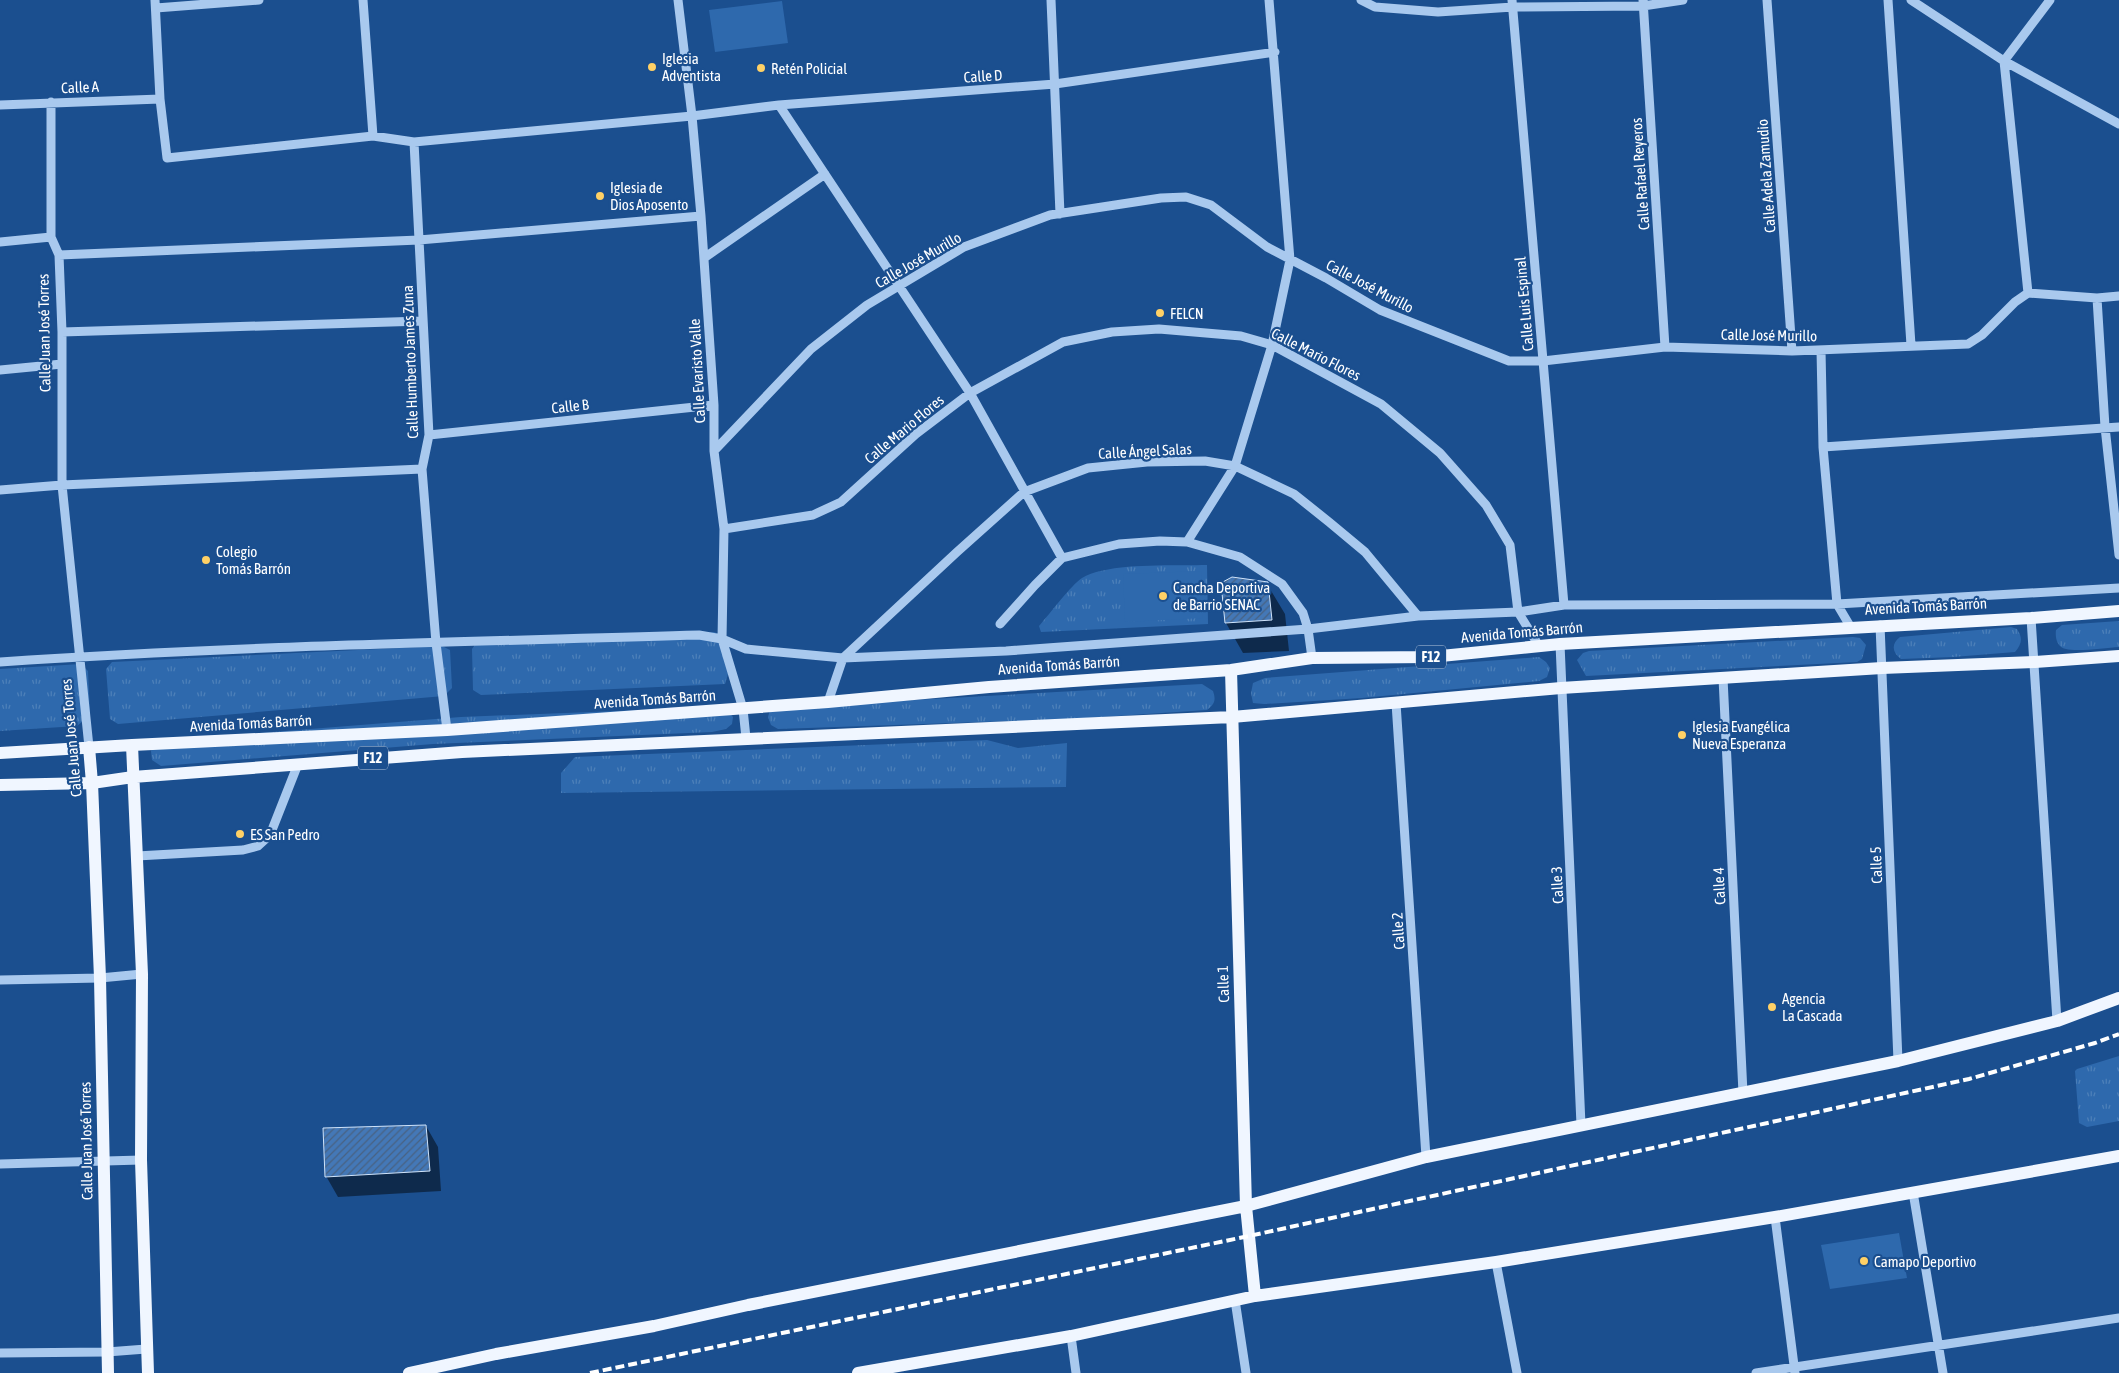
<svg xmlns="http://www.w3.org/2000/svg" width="2119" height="1373" font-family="'Asap Condensed',sans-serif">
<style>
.grass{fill:url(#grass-tufts)}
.pitch{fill:#2e69ad}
.shadow{fill:#0007}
.building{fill:url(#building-hatch);stroke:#cfe3fa}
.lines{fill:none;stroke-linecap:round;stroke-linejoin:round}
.minor{stroke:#a9c9ee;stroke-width:9}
.major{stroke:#f0f6ff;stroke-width:12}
.rail{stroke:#fff;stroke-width:4;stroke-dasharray:9 4;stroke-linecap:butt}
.poi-dot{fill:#ffd166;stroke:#1b4f8f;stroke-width:2}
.labels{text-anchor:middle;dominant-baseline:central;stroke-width:4.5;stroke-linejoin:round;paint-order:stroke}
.shield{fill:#1b4f8f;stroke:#bbcadd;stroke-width:1}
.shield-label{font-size:14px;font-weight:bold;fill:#fff}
.poi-label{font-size:15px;fill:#fff;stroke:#1b4f8f;text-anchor:start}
.street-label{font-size:15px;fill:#fff;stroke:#1b4f8f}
</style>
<defs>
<pattern id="grass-tufts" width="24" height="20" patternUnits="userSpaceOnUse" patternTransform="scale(1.25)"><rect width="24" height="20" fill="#2e69ad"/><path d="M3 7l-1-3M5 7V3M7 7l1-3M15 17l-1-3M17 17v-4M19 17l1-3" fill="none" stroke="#4d80b9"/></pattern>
<pattern id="building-hatch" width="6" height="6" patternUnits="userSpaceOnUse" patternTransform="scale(1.25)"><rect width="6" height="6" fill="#4478b7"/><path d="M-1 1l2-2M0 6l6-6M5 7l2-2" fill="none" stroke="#486282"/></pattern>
</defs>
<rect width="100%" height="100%" fill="#1b4f8f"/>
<path class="grass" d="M1207 565 1208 624 1041 632 1039 626C1048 616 1072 584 1082 578 1108 562 1176 566 1207 565Z
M2119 621V647C2106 648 2077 652 2066 649 2057 647 2055 638 2056 630L2062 625Z
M2011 627 2017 629C2023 638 2022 644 2015 652L1953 657 1901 659C1892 652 1891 644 1900 637Z
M714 632 724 636 728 674 725 684 481 695 473 690 472 649 477 642Z
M1853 637 1860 638 1866 645 1862 659 1857 662 1586 676 1577 660 1583 653 1589 651Z
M442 646 450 650 452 688 444 696 118 724 110 719 106 669 112 662Z
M1539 657 1546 662 1550 668 1547 677 1539 681 1362 698 1264 704 1253 703 1251 693 1253 683 1265 678Z
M81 664 88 671 90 715 77 726 0 731V669Z
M1202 684 1213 691C1216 700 1215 704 1207 710L1071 719 778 729 771 725 768 717 770 710 914 700Z
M719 707 727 710 733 717 732 724 726 729 712 732 433 744 161 766 152 760 151 751 158 741 461 717Z
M987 740 1018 748 1067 743 1066 787 561 793V773L575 757Z
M2119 1056V1121L2087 1127 2079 1123 2075 1071 2077 1069Z"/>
<path class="pitch" d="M782 1 788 43 715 52 709 10Z
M1201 571 1203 618 1125 622 1123 574Z
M1899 1233 1907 1278 1830 1289 1821 1245Z"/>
<path class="shadow" d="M1267 584 1285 614 1289 651 1243 653 1226 623Z
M426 1126 438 1147 441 1191 338 1197 326 1176Z"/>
<path class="building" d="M1232 577 1268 582 1272 620 1225 623 1221 583Z
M426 1125 430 1171 325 1177 323 1128Z"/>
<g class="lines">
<path class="minor" d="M155 0 160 99 167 158 373 136 414 142 692 116 779 105 1055 84 1275 52
M363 0 373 136
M678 0 692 116 701 216 714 405V451L724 529 722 639 743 709 746 738
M1051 0 1060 214
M1361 0 1375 7 1438 12 1513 7 1643 6 1683 0
M1512 0 1564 605
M1643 0 1665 347
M1767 0 1792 351
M1888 0 1911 345
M1911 0 2004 61 2119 124
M156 8 259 0
M51 102V237L59 255 62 332V485L89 747
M0 105 160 99
M779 105 970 393 1062 558
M414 142 429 435 422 469 436 643 447 730
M0 242 51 237
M59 255 419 240 701 216
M704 258 825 174
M2028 293 2004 61 2050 0
M2097 298 2105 427 2119 555
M62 332 423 321
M1821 350 1823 447 1837 604 1850 626
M0 370 62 364
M429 435 714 405
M1823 447 2119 427
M714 451 811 349 867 305 964 247 1050 215 1161 198 1186 197 1211 205 1267 247 1326 278 1380 310 1509 361H1543L1665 347 1792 351 1968 344 1982 335 2015 302 2028 293 2097 298 2119 296
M0 490 62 485 422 469
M724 529 813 515 841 502 916 434 970 393 1063 342 1112 332 1159 329 1241 336 1272 345 1381 404 1440 453 1486 505 1510 545 1518 612 1539 646
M1187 542 1235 466 1272 345 1290 260 1269 0
M2031 618 2057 1021
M1000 624 1035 585 1062 558 1119 544 1160 541 1187 542 1240 557 1282 584 1303 613 1308 629 1312 658
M1880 625 1898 1061
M1560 644 1581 1125
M0 662C232 646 466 642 699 635L722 639 746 649 843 658 1006 651 1308 629 1418 616 1518 612 1564 605 1837 604 2119 588
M1723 678 1743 1093
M828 702 843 658 957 552 1024 492 1088 468 1147 462 1205 461 1235 466 1294 494 1329 522 1365 552 1418 616
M1396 703 1426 1157
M137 856 243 850 258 846 270 835 298 764
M0 980 100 978 142 974
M0 1164 141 1160
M1913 1192 1943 1373
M1775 1217 1795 1373
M1496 1262 1517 1373
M1235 1300 1246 1373
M1071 1336 1076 1373
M0 1353 107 1352 146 1349
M1756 1373 2119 1318"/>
<path class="major" d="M1231 670 1246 1206 1255 1296
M132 745 142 974 141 1160 148 1373
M89 747 92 783 100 978 108 1373
M0 753 132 745 447 730 828 702 989 687 1231 670 1312 658 1431 657 1560 644 2031 618 2119 611
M0 785 92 783 133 777 462 752 1232 717 1561 688 1882 668 2035 662 2119 656
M409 1373 496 1354 654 1326 748 1305 1246 1206 1426 1157 1898 1061 2057 1021 2119 998
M858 1373 1071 1336 1255 1296 1496 1262 1775 1217 2119 1156"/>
<path class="rail" d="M590 1373 1249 1236 1969 1079 2095 1043 2119 1034"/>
</g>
<g class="poi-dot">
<circle cx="652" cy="67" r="5"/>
<circle cx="761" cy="68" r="5"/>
<circle cx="600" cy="196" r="5"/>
<circle cx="1160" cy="313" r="5"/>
<circle cx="206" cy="560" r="5"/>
<circle cx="1163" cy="596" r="5"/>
<circle cx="1682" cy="735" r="5"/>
<circle cx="240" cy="834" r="5"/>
<circle cx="1772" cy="1007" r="5"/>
<circle cx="1864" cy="1261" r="5"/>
</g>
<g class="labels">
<g class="shield">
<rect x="1416" y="645.5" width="30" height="23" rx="4"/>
<rect x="358" y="746.5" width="30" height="23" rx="4"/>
</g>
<g class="shield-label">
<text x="1431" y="657">F12</text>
<text x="373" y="758">F12</text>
</g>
<g class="poi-label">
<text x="662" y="58">Iglesia<tspan x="662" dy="17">Adventista</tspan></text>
<text x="771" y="68">Retén Policial</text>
<text x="610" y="187">Iglesia de<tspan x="610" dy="17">Dios Aposento</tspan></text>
<text x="1170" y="313">FELCN</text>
<text x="216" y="551">Colegio<tspan x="216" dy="17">Tomás Barrón</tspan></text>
<text x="1173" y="587">Cancha Deportiva<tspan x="1173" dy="17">de Barrio SENAC</tspan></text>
<text x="1692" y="726">Iglesia Evangélica<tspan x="1692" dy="17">Nueva Esperanza</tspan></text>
<text x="250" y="834">ES San Pedro</text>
<text x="1782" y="998">Agencia<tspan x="1782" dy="17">La Cascada</tspan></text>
<text x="1874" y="1261">Camapo Deportivo</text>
</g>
<g class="street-label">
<text transform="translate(983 76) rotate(-4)">Calle D</text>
<text transform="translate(80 87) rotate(-2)">Calle A</text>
<text transform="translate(1640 174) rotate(-94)">Calle Rafael Reyeros</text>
<text transform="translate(1766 176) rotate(-94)">Calle Adela Zamudio</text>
<text transform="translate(918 260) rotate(-30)">Calle José Murillo</text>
<text transform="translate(1370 286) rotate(28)">Calle José Murillo</text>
<text transform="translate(1524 304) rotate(-95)">Calle Luis Espinal</text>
<text transform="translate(44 333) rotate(-91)">Calle Juan José Torres</text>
<text transform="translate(1769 335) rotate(1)">Calle José Murillo</text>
<text transform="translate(1316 354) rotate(27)">Calle Mario Flores</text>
<text transform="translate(410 362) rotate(-92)">Calle Humberto James Zuna</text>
<text transform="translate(697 371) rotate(-93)">Calle Evaristo Valle</text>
<text transform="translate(570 406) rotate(-6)">Calle B</text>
<text transform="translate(904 429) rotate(-40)">Calle Mario Flores</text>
<text transform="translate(1145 451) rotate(-3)">Calle Ángel Salas</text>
<text transform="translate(1926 606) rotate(-3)">Avenida Tomás Barrón</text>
<text transform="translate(1522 632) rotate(-5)">Avenida Tomás Barrón</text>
<text transform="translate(1059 665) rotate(-4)">Avenida Tomás Barrón</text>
<text transform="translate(655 699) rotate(-4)">Avenida Tomás Barrón</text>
<text transform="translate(251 723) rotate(-3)">Avenida Tomás Barrón</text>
<text transform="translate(71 738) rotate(-95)">Calle Juan José Torres</text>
<text transform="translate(1876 865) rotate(-92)">Calle 5</text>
<text transform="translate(1557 885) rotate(-93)">Calle 3</text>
<text transform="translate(1719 886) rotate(-93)">Calle 4</text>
<text transform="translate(1398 931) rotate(-94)">Calle 2</text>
<text transform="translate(1223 984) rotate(-92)">Calle 1</text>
<text transform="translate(86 1141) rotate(-91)">Calle Juan José Torres</text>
</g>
</g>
</svg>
